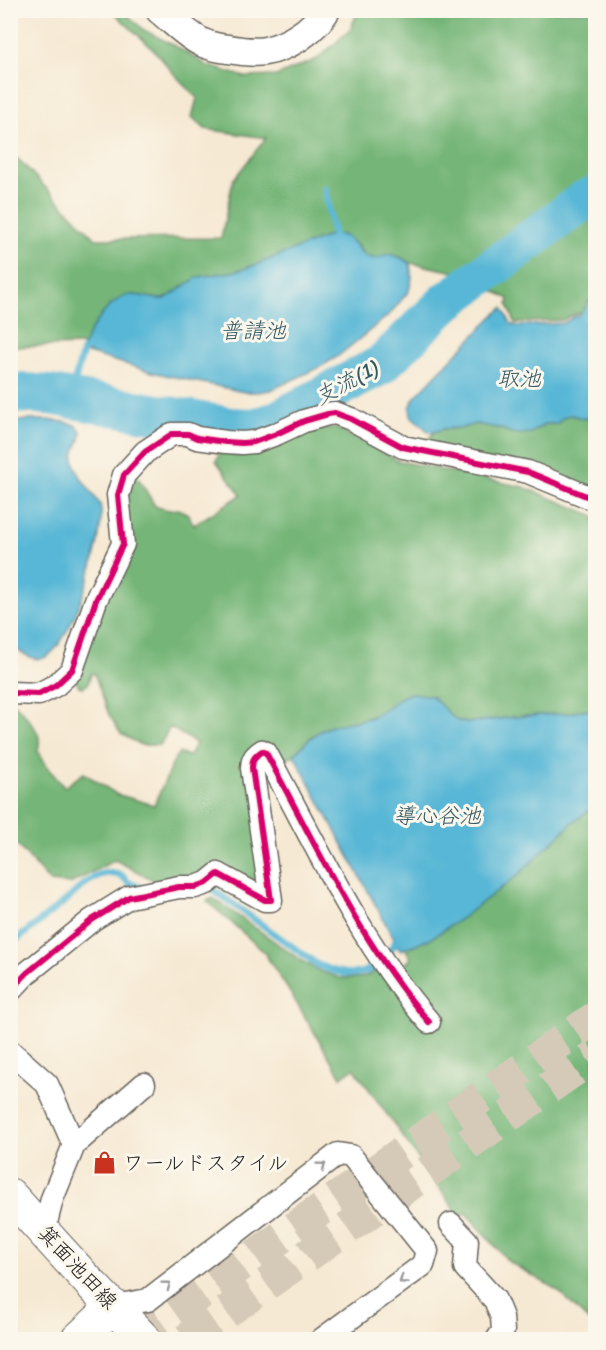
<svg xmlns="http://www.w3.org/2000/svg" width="606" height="1350" font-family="Itim,'Klee One',sans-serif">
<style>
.forest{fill:#75b577;stroke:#48684a;stroke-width:1.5}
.water{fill:#58b7d6;stroke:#3a6a79;stroke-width:1.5}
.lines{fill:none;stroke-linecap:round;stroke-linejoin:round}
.stream{stroke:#58b7d6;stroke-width:7}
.river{stroke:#58b7d6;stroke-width:40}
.motorway-tunnel{stroke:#d5cab8;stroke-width:33;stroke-dasharray:33 16;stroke-linecap:butt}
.minor-casing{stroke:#68645c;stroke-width:25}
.tertiary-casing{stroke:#68645c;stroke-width:31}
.primary-casing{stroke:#68645c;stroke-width:35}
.trunk-casing{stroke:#68645c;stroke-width:35}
.minor{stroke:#fff;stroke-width:22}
.tertiary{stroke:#fff;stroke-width:28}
.primary{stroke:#fff;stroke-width:33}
.trunk{stroke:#fff;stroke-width:33}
.cycleway-casing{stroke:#fbf7ec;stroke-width:10}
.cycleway{stroke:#d6006c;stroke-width:6}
.oneway{stroke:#999}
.labels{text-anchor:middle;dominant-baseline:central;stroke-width:6;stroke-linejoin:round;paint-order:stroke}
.poi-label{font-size:21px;fill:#1c1c1c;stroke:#fbf7ec;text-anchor:start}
.street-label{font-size:21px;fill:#1c1c1c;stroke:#fbf7ec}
.water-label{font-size:22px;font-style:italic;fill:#345a66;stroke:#fbf7ec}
</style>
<rect width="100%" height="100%" fill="#fbf7ec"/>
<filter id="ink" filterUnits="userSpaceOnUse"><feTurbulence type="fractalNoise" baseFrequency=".0167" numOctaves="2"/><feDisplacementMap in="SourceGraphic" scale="12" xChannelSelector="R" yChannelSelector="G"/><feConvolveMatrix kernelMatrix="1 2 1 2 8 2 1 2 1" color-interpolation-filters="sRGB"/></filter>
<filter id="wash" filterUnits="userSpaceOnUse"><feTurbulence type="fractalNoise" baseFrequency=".008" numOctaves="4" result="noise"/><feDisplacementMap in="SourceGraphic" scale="24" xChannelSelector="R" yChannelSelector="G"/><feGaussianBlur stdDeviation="1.35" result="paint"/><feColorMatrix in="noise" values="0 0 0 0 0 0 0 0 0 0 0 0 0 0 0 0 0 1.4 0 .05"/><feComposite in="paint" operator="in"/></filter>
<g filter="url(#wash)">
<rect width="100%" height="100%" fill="#f6e9d3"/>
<path class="forest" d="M112 11H123L144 30 179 48 206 65 245 77 276 76 317 59 350 30 358 11H595V293L581 313 574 314 563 320 515 323 508 305 509 299 460 273 410 263 400 257 372 259 365 256 356 244 331 235 253 266 232 272 198 277 165 299H159L132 295 92 329 84 345 11 347 12 292 10 290V163L14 159H18L96 239 221 238 233 180 266 138 205 129 192 117 197 98 174 74 153 49Z
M567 415 576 416 584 419 595 415V488L424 444 434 432 443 429 462 428 476 424 502 429 512 433 540 427 545 424H557L562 417Z
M334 427 399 461 524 487 595 516V711L582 710 570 713 514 717 467 723 458 721 449 714 441 706 376 715 359 721 323 729 311 737 294 755 278 764 259 747 267 897 205 882 155 881 115 860 70 884 50 882 11 838 10 701C20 707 36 726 39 737 40 742 39 747 38 752L49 769 64 787 84 773 116 794 154 805 175 758 179 753 189 756 196 743 170 727 160 745H141L121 734 109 715 94 673 91 674 88 684 83 687 79 686 75 680 127 498 135 476 139 479 155 506 169 510 179 509 188 514 194 525 241 495 216 461 220 453 240 454 302 433Z
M595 806V1327L557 1290 509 1262 466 1213 460 1217 354 1068 341 1077 293 997 263 951 207 901 213 898 302 961 320 971 340 978H355L364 977 382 968 395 970 411 959 405 948 430 939 463 917 518 875 572 823Z"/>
<path class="water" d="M333 234C363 233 354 270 388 254L400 257 410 263 412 278 409 291 390 314 352 345 337 357 320 367 271 390 258 392H244L152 372 81 351C88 332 109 297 131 295 142 294 153 300 165 299L198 277 232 272 253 266Z
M503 308 511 324 517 326 564 323 575 316 581 315 585 320V322L595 354V415L584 419C571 414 566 412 557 424H545L531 433 520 434 512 433 502 429 476 424 462 428 443 429 434 432H429L411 416 410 408 414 398 492 317Z
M27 420C38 420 78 418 81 432 82 441 73 450 74 459 75 473 92 493 100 504 108 530 71 656 40 659 32 660 16 650 11 645V422Z
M412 693 432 696 449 714 458 721 467 723 514 717 570 713 582 710 595 711V806L572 823 518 875 463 917 430 939 400 950 294 755C307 740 319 728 339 724 352 721 364 721 376 715 389 708 398 696 412 693Z"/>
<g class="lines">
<path class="stream" d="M325 188 333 234
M583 317 596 300
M70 398 83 351
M209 887 318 965C354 981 374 976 395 943
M10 945 68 899 83 885 99 875 107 873 121 875 129 883 140 887"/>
<path class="river" d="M10 394 25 393 50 395 230 427 254 428 274 422 381 365 446 302 545 229 583 201 596 195"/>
</g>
</g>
<g filter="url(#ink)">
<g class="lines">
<path class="motorway-tunnel" d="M134 1340 596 1017
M186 1340 596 1055"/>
<defs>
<path id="minor" d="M10 693 39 694 56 685 72 670 96 600 123 544 118 495 124 475 145 452 172 434H188L197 438 226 442 242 443 254 442 276 434 304 421 328 414 335 413 351 419 403 447 528 472 596 500
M10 991 27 973 92 920 129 897 179 887H195L207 883 218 874 265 900H271L252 768C252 759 255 756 262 751L266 753C316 845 360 942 429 1022
M10 1051 47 1084 74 1145
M451 1224 467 1241 465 1267 495 1300 502 1317 503 1331 497 1340
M44 1231 52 1199 74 1145 144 1084
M114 1306 148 1300 338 1154 351 1156 427 1251 423 1265 321 1340"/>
<path id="tertiary" d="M160 10C173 21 186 34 201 42 209 46 219 48 228 49 240 51 253 53 265 51 288 47 314 30 326 10"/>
<path id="primary" d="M10 1195 89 1282 145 1340"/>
<path id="trunk" d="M77 1340 114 1306"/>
</defs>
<use href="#minor" class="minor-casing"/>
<use href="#tertiary" class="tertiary-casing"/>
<use href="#primary" class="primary-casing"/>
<use href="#trunk" class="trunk-casing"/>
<use href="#minor" class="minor"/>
<use href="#tertiary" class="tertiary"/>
<use href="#primary" class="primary"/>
<use href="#trunk" class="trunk"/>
<defs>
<path id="cycleway" d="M10 693 39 694 56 685 72 670 96 600 123 544 118 495 124 475 145 452 172 434H188L197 438 226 442 242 443 254 442 276 434 304 421 328 414 335 413 351 419 403 447 528 472 596 500
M10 991 27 973 92 920 129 897 179 887H195L207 883 218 874 265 900H271L252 768C252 759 255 756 262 751L266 753C316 845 360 942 429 1022"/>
</defs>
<use href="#cycleway" class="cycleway-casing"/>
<use href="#cycleway" class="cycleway"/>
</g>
<defs><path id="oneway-chevron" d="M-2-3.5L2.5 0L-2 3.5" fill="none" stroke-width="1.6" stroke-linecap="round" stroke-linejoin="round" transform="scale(1.5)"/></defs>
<g class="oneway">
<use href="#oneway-chevron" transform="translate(322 1166) rotate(-37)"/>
<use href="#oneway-chevron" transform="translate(403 1280) rotate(144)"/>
<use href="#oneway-chevron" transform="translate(167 1285) rotate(-37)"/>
</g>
</g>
<defs>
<symbol id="shop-bare" viewBox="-9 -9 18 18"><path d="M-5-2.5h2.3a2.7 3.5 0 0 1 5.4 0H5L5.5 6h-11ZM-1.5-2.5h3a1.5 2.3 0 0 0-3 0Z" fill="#c8321e" stroke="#fbf7ec" stroke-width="2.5" paint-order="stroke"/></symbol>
</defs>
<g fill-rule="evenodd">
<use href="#shop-bare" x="88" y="1146" width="33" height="33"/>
</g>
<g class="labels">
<g class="poi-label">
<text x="123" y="1162">ワールドスタイル</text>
</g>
<g class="street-label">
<text transform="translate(78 1267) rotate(47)">箕面池田線</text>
</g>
<g class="water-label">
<text x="253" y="330">普請池</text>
<text x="519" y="378">取池</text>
<text transform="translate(346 382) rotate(-29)">支流(1)</text>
<text x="437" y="815">導心谷池</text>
</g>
</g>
<rect width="606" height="1350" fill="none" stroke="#fbf7ec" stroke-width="36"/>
</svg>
